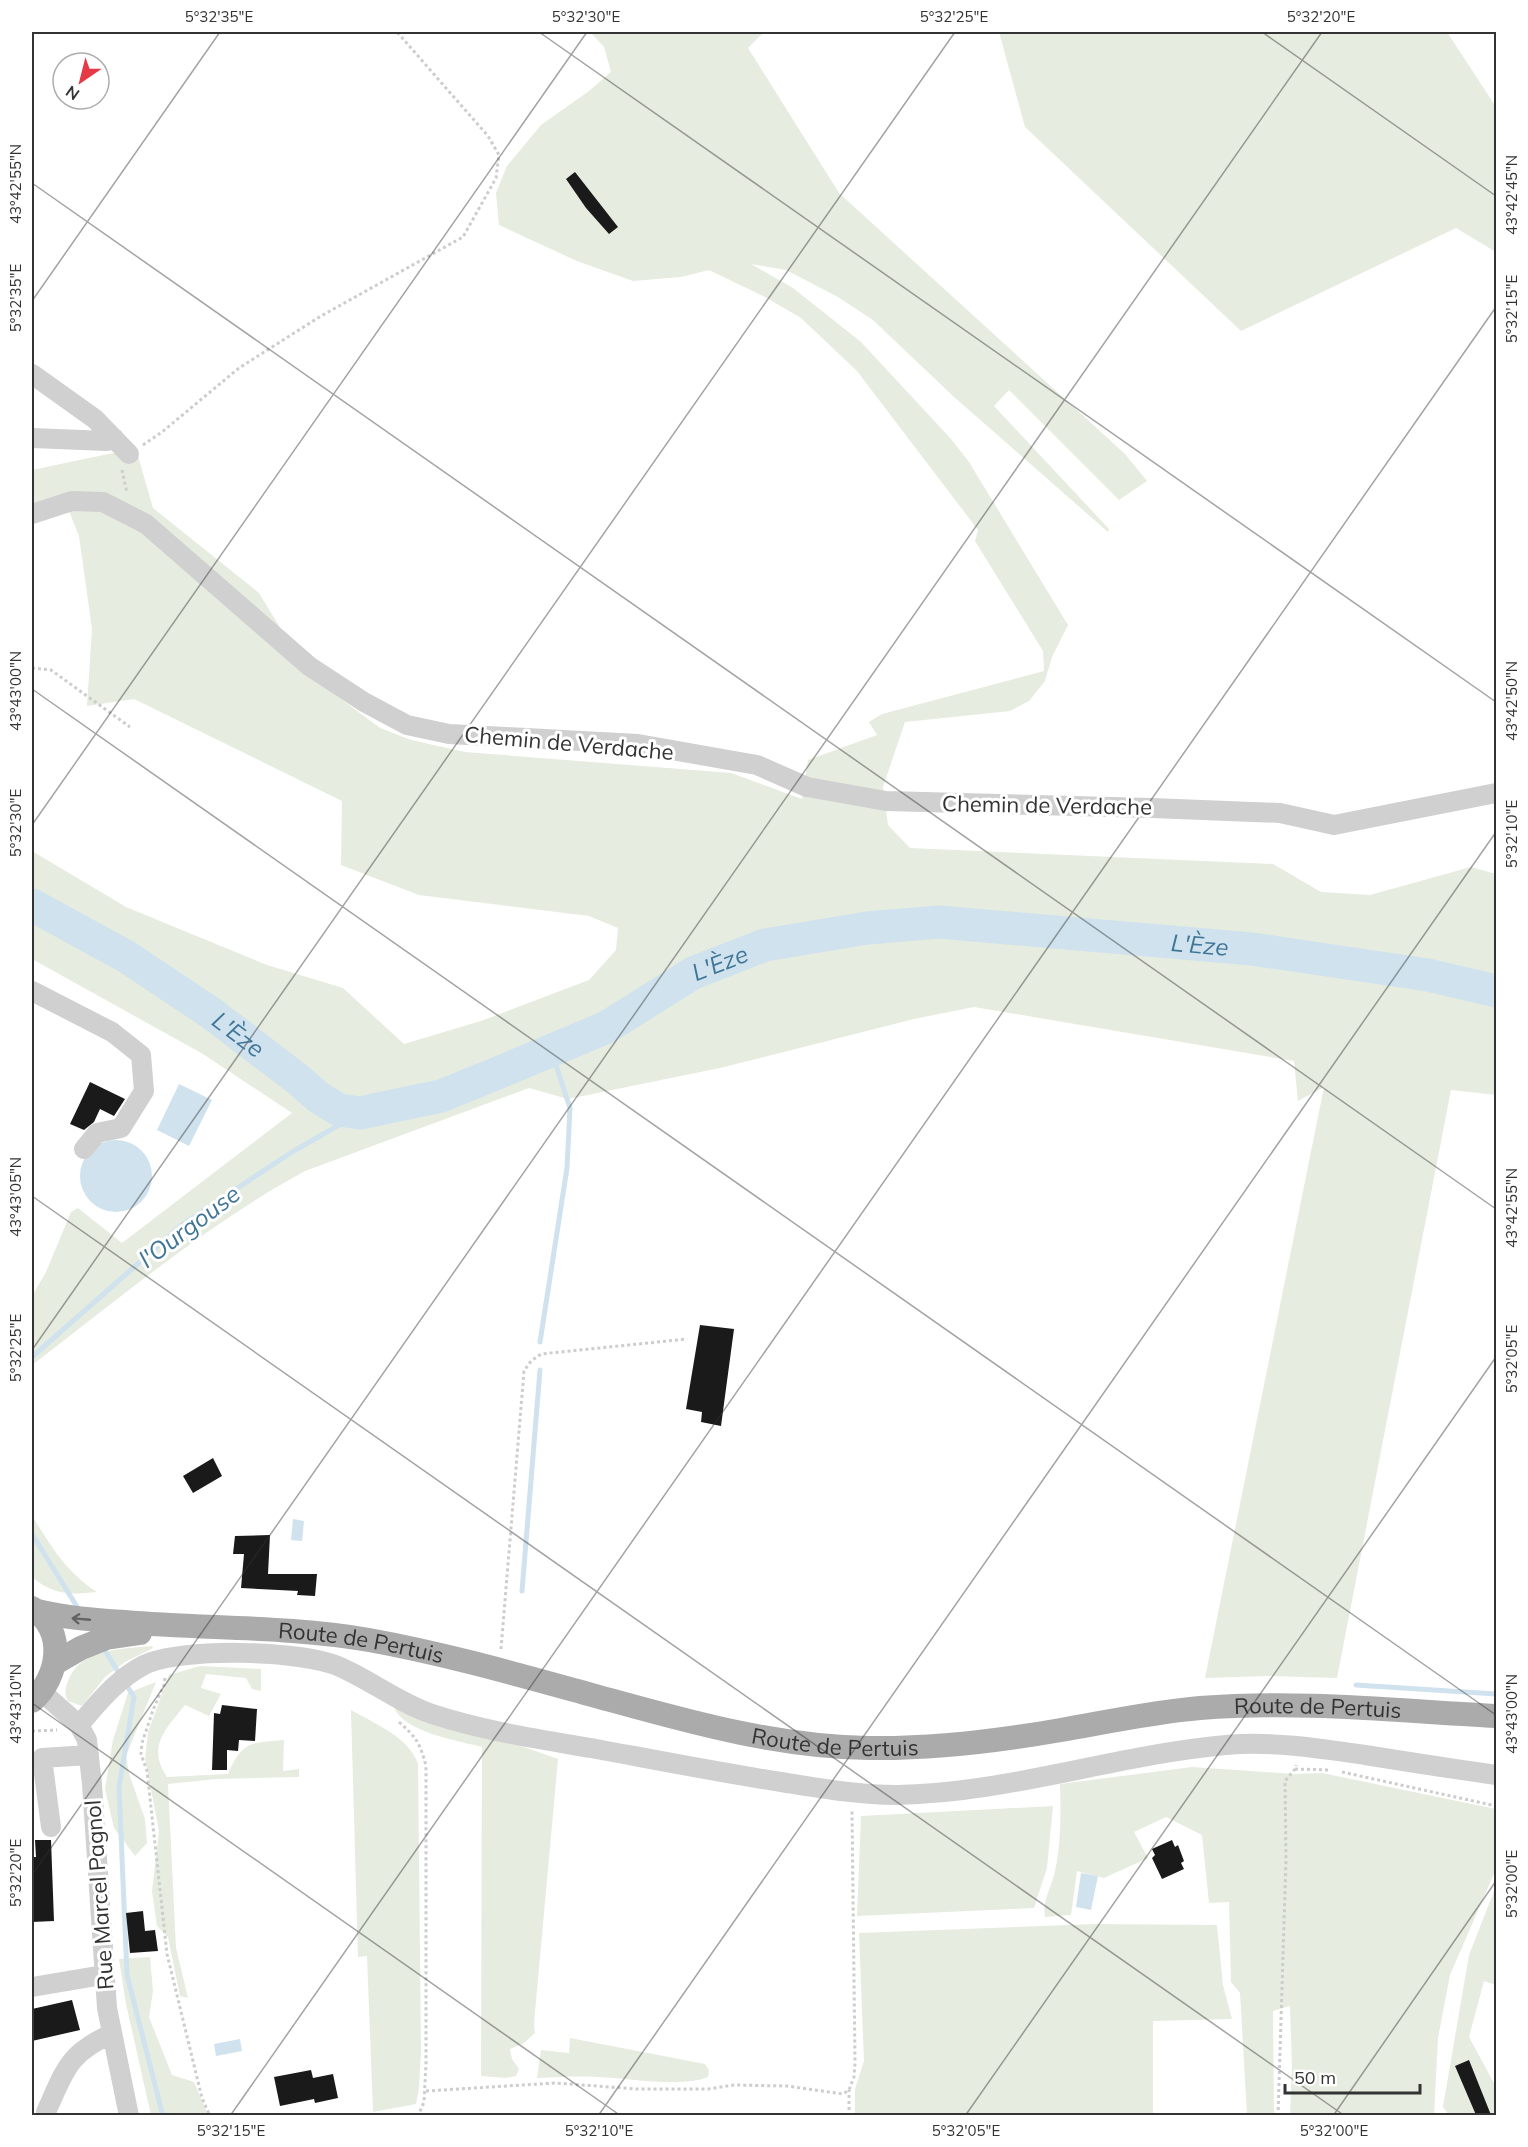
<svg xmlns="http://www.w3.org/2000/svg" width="1528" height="2147" font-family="Mulish,sans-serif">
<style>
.green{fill:#e6ecdf}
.water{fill:#cfe2ee}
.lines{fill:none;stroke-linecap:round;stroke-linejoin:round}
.stream{stroke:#cfe2ee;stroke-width:5}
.river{stroke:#cfe2ee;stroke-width:33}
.building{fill:#1a1a1a}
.path{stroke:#cdcdcd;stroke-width:3;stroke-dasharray:3 3;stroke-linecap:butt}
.minor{stroke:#d0d0d0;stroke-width:20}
.major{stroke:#ababab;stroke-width:24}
.oneway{stroke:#636363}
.ticks{fill:none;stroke:#333;stroke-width:1.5;stroke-opacity:0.45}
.labels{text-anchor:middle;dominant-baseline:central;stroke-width:6;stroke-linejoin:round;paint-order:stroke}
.street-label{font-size:22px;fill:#333;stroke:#fff}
.water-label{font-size:24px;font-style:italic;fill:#3f7597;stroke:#fff}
.neatline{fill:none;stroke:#333;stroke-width:2}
.ticks-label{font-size:15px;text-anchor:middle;fill:#333}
</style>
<rect width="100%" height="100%" fill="#fff"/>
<path class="green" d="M590 32H764L748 48 839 193 1125 454 1147 481 1119 500 1009 390 994 406 1109 529 1108 532 953 396 873 320 838 297 786 270 751 264 793 288 861 342 951 439 969 462 1068 625 1052 657 1045 681 1029 701 1010 711 905 722 883 787 888 825 910 848 1273 864 1321 892 1370 895 1471 867 1496 874V1095L1451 1090 1337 1678 1267 1676 1205 1678 1324 1087 1298 1101 1294 1061 974 1007 914 1019 720 1068 568 1099 529 1088 305 1171C207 1224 120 1298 32 1365V1296L46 1272 71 1212 78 1208 122 1243 292 1113 203 1054 32 959V851L126 907 267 965 343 988 404 1044 481 1021 589 980 616 950 618 928 589 916 419 895 341 865 342 801 134 699 87 706 92 629 79 536 63 496 32 508V470L113 453 138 456 153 508 259 593 309 675 380 728 411 740 465 752 731 773 802 799 808 760 877 735 869 722 882 714 1044 671 1043 651 975 541 978 530 857 371 801 318 765 297 709 270 681 277 633 281 577 261 499 225 496 193 507 166 541 125 589 91 611 72 604 47Z
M999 32H1447L1496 107V252L1456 228 1241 331 1025 127Z
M32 1516C52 1547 65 1571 97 1592 71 1595 53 1595 32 1577Z
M152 1646 153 1648 125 1662 105 1677 82 1706 68 1701C64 1694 65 1687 69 1679 81 1648 124 1649 152 1646Z
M200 1666 261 1669V1691L252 1689 246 1678 206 1674 201 1688 221 1694 209 1716 185 1705C167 1728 146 1746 167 1777L228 1774C242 1741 250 1743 284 1740L283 1771 299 1769V1777L216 1779 168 1784 176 1948 188 1998 180 1996 168 1937 157 1926 152 1891 159 1831 145 1758 148 1732 169 1675Z
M156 1682 126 1756 129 1774 145 1819 147 1843 135 1856 114 1828 105 1789 113 1740 128 1693Z
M394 1707 441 1727 524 1747 558 1759 534 2023 535 2033 524 2043 510 2049 512 2059 519 2069 516 2076 506 2078 481 2076 482 1747C459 1741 403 1732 394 1707Z
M351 1710C375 1724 409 1737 418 1764L421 2052 419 2088 416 2104 373 2112 367 1956 358 1957Z
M1192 1767 1294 1774 1322 1773 1496 1809V1869L1450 1975 1438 2038 1434 2115H1290L1292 2066 1290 2006 1273 2011 1274 2115H1247L1240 1993 1231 1982 1229 1902 1209 1903 1202 1835 1166 1817 1134 1832 1148 1858 1104 1878 1077 1871 1071 1915 1045 1917C1042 1900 1052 1887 1055 1871 1061 1845 1061 1811 1060 1784Z
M1053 1806 1047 1868 1034 1908 857 1916 861 1816Z
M1496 1886V1985L1484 1981 1469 2037 1496 2087V2115H1449L1443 2107 1469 1955Z
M1094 1924 1217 1925 1223 1985 1232 2019 1153 2021V2115H855V2089L864 2061 859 1933Z
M150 1957 153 1991 149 2017 172 2075 194 2082 208 2115H151L126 2004 119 1959Z
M570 2038 705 2064 709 2070 708 2077C681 2088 628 2078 598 2077 578 2076 557 2077 537 2078L541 2050 569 2053Z"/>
<path class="water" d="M179 1084 212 1100 189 1146 157 1130Z
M80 1176a36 36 0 1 1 72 0a36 36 0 1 1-72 0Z
M293 1519 304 1521 302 1541 291 1540Z
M1081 1873 1098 1876 1091 1910 1076 1907Z
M240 2039 242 2051 216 2056 214 2044Z"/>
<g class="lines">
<path class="stream" d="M540 1342 567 1168 570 1108 551 1050
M32 1357 183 1224 292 1152 360 1113
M32 1534 79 1610
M522 1591 540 1370
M102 1646 134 1697 119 1787 127 1975 163 2116
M1356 1685 1496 1694"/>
<path class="river" id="s1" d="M32 905 127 957 211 1013 300 1081 318 1097 339 1110 360 1113 441 1096 505 1070 607 1027 693 973 765 945 867 928 939 922 1252 949 1428 975 1496 991"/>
</g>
<path class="building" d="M575 172 618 227 609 234 586 208 566 179Z
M90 1082 125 1099 114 1116 100 1109 94 1122 84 1130 70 1124Z
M700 1325 734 1329 721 1426 701 1422 702 1412 686 1409Z
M213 1458 222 1476 193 1493 183 1476Z
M270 1535 268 1574H317L315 1596 297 1595 298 1591 241 1588 244 1554H233L235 1536Z
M222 1705 257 1709 255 1741 239 1740 238 1751 227 1750V1770H212L214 1713 220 1714Z
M35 1840H51L54 1921 32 1922V1857H36Z
M1172 1840 1175 1847 1178 1845 1184 1861 1181 1863 1184 1869 1162 1879 1152 1858 1155 1855 1152 1849Z
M143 1911 145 1931 155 1930 158 1951 130 1953 126 1913Z
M72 2000 80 2030 32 2041V2009Z
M1469 2060 1491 2115H1476L1455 2066Z
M311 2070 313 2078 333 2074 338 2098 315 2103 314 2099 280 2106 274 2077Z"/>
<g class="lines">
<path class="path" d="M143 445 162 432 239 368 321 316 463 237 496 178 499 155 488 136 397 32
M122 470 127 493
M32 668 51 670 130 727
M501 1649 524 1371 531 1361 541 1354 687 1339
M165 1678 164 1685 153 1710 142 1743 141 1754 147 1771 150 1798 167 1954 202 2098 210 2116
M399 1722C416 1737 420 1743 426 1766V2064L424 2102 418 2116
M32 1731 57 1730
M1295 1769 1329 1770
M1342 1772 1496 1806
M426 2091 555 2083 637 2089H708L734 2085 787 2086 843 2094 849 2090 854 2077 855 2063 852 1810
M849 2116V2090
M1278 2116 1286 1859 1285 1781 1295 1769 1296 1765"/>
<path class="minor" d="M32 374 95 419 129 454
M32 438 107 441 114 438
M32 514 72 501 103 502 146 524 309 666 364 702 407 725 449 734 638 744 757 765 807 787 886 801 1152 808 1280 813 1334 825 1496 793
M32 991 112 1032 141 1055 144 1091 121 1128 97 1133 84 1149
M42 1692 79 1725 87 1740 92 1784 107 2008 129 2116
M79 1725C99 1702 117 1679 144 1665 180 1647 304 1650 340 1667 372 1681 399 1703 432 1714 484 1731 538 1739 591 1748 656 1760 722 1773 787 1783 824 1789 860 1795 897 1795 1009 1793 1115 1755 1226 1745 1273 1741 1318 1748 1365 1755 1409 1762 1453 1769 1496 1775
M51 1827 42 1758 89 1755
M32 1987 103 1975
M46 2112C65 2071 67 2054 111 2034"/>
<g class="major">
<path id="s2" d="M37 1611C66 1618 95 1620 125 1622 206 1629 289 1626 369 1640 452 1655 533 1679 614 1701 697 1724 782 1747 869 1748 932 1749 998 1741 1061 1730 1107 1722 1153 1712 1200 1708 1298 1700 1398 1711 1496 1716"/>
<path d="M55 1663 81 1648 106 1638 140 1633"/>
<path d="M32 1701C59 1677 67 1631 32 1608"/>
</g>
</g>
<defs><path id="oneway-shaft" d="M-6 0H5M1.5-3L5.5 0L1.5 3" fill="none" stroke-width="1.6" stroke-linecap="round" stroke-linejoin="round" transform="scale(1.5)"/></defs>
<use class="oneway" href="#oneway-shaft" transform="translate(81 1619) rotate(-175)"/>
<path class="ticks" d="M539 32 1496 702M1262 32 1496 196M32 183 1496 1209M32 301 220 32M32 689 1496 1715M32 825 587 32M32 1196 1345 2116M32 1350 955 32M32 1703 621 2116M32 1875 1322 32M230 2116 1496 307M598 2116 1496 832M965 2116 1496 1357M1333 2116 1496 1881"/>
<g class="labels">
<g class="street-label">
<text transform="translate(569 743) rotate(5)">Chemin de Verdache</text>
<text transform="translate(1047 805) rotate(1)">Chemin de Verdache</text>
<text stroke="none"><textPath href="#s2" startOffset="326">Route de Pertuis</textPath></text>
<text stroke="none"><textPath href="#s2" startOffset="1298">Route de Pertuis</textPath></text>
<text stroke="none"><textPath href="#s2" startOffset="812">Route de Pertuis</textPath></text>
<text transform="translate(99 1895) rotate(-94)">Rue Marcel Pagnol</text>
</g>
<g class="water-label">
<text stroke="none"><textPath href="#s1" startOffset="1270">L'Èze</textPath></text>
<text stroke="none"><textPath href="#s1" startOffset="784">L'Èze</textPath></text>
<text stroke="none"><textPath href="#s1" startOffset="244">L'Èze</textPath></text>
<text transform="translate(189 1226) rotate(-37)">l'Ourgouse</text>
</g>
</g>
<rect width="1528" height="2147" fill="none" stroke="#ffffff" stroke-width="66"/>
<g transform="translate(81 81) rotate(215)"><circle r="28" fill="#ffffff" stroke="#adadad" stroke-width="1.5"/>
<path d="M0-4.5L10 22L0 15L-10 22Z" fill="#e63946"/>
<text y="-9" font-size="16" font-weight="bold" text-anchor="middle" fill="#333333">N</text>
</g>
<path d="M1285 2084v9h135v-9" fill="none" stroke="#333333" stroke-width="3"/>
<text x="1294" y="2084" font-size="18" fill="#333333" stroke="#ffffff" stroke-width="4.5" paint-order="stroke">50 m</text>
<rect x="33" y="33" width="1462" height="2081" class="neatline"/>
<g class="ticks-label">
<text x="219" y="22">5°32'35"E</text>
<text x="586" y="22">5°32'30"E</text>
<text x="954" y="22">5°32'25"E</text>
<text x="1321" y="22">5°32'20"E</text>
<text transform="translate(16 184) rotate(-90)" y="5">43°42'55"N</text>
<text transform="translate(1512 195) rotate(-90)" y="5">43°42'45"N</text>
<text transform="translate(16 298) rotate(-90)" y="5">5°32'35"E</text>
<text transform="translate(1512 309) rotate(-90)" y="5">5°32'15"E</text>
<text transform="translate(16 691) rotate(-90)" y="5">43°43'00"N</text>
<text transform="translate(1512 701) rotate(-90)" y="5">43°42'50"N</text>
<text transform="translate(16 823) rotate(-90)" y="5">5°32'30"E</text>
<text transform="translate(1512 834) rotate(-90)" y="5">5°32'10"E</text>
<text transform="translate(16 1197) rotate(-90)" y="5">43°43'05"N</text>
<text transform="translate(1512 1208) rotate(-90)" y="5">43°42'55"N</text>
<text transform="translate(16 1348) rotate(-90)" y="5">5°32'25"E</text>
<text transform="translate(1512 1359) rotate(-90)" y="5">5°32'05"E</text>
<text transform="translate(16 1704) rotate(-90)" y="5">43°43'10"N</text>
<text transform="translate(1512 1714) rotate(-90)" y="5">43°43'00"N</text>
<text transform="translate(16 1873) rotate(-90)" y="5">5°32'20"E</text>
<text transform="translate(1512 1884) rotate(-90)" y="5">5°32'00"E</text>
<text x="231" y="2136">5°32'15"E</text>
<text x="599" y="2136">5°32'10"E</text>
<text x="966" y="2136">5°32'05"E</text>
<text x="1334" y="2136">5°32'00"E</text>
</g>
</svg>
